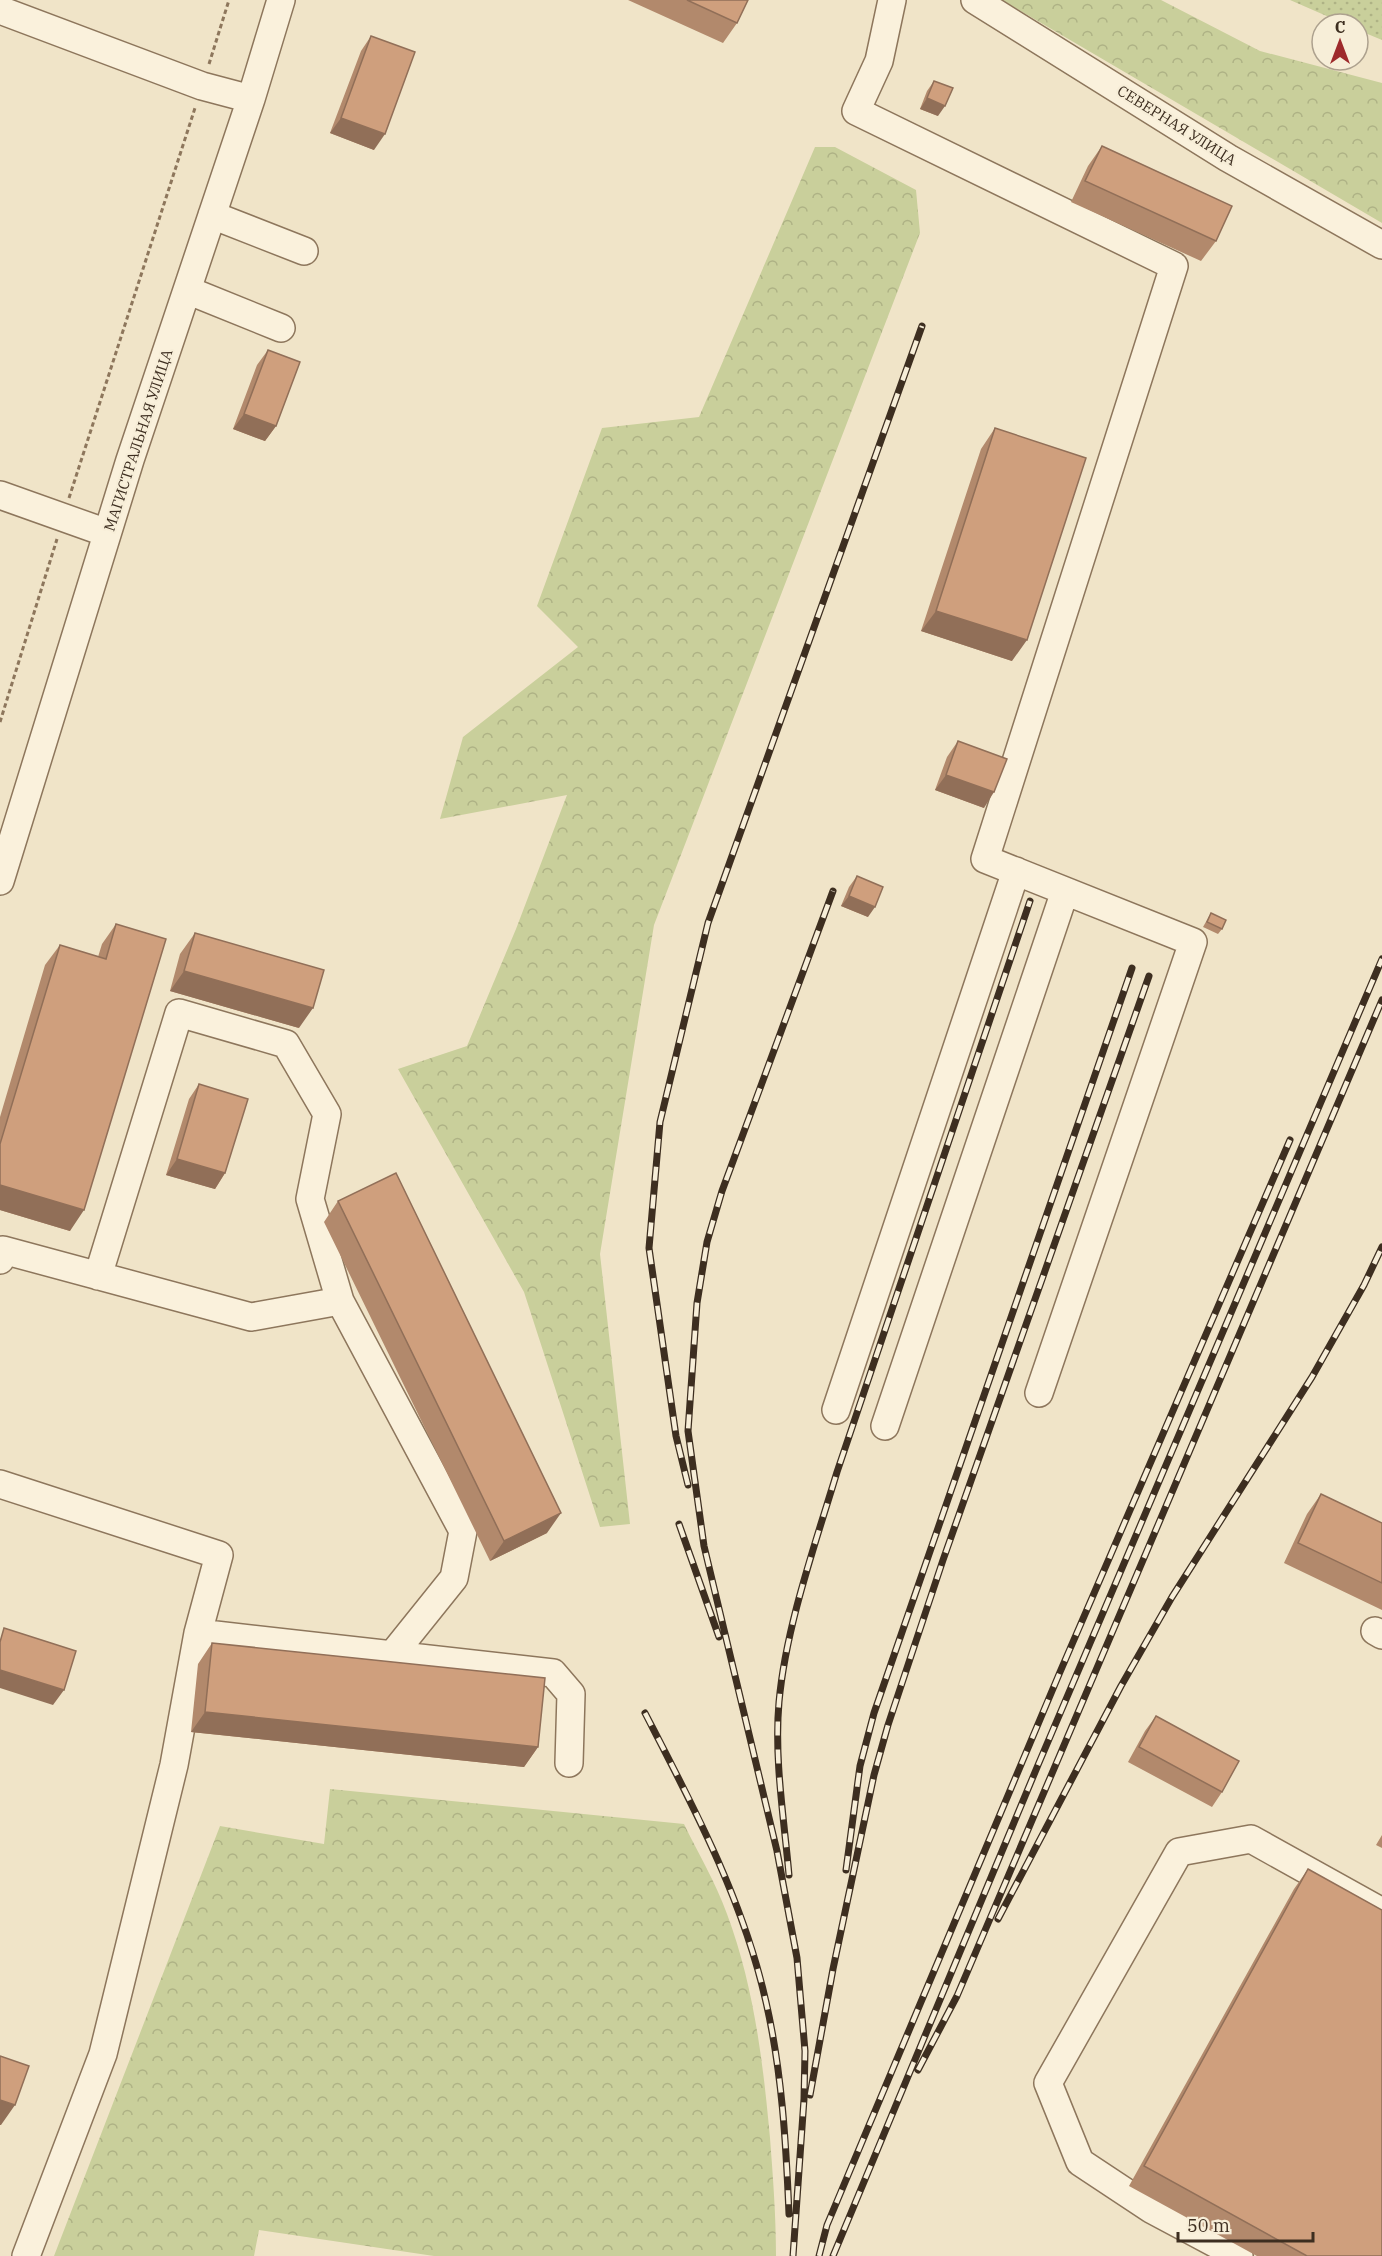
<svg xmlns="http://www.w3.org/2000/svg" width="1382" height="2256" font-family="'IBM Plex Serif',serif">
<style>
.grass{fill:url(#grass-dots)}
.park{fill:url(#park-crowns)}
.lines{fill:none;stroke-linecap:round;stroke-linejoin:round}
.minor-casing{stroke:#8d765c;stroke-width:30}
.path{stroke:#8d765c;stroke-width:3;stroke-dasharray:4.5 3;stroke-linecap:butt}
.minor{stroke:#faf1dc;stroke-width:27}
.rail-casing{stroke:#3d2e20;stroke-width:7}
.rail{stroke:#f7eed8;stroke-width:4.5;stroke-dasharray:14;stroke-linecap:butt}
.wall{fill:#b2896c}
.shaded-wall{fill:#916f58}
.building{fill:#cf9f7d;stroke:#916f58;stroke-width:1.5}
.labels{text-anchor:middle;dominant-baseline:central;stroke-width:4.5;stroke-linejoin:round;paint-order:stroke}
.street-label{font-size:15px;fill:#3d2e20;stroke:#f7eed8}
</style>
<defs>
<pattern id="grass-dots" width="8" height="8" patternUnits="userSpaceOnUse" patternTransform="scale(1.5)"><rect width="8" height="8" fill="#c9cf9b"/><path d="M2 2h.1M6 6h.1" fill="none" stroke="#aeb285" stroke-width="1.8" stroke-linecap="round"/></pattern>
<pattern id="park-crowns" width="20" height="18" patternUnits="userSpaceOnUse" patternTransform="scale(1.5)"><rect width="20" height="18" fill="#c9cf9b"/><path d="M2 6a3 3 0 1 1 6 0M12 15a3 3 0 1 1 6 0" fill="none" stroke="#aeb285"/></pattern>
</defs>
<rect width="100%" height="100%" fill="#f0e4c8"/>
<path class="grass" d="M1290 0H1382V40L1358 30V24H1345Z"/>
<path class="park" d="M1002 0H1161L1260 51 1382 83V223Z
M815 147H835L916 190 920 233 654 925 600 1254 630 1524 600 1527 524 1292 398 1069 467 1046 516 929 567 795 440 819 463 737 578 647 537 606 602 428 699 417Z
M330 1789 684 1824C698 1853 716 1883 727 1914 754 1986 763 2062 770 2138 773 2177 776 2216 776 2256H434L259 2230 254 2256H54L220 1826 324 1844Z"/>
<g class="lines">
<defs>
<path id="minor" d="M892 0 879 61 856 111 1174 266 985 859 1193 942 1039 1393
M975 0 1228 158 1382 245
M0 10 202 86 251 99
M212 215 304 251
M187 290 281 328
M0 495 107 533
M0 881 130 460 251 99 281 0
M0 1260 3 1250 251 1317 340 1301
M98 1276 179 1013 286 1044 327 1114 310 1199 340 1301 463 1531 454 1578 393 1654
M836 1410 1016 871
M885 1426 1065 891
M0 1484 219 1555 198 1633 174 1765 103 2054 26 2256
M1375 1631 1382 1635
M198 1633 553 1673 571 1694 569 1763
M1239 2256 1151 2209 1080 2162 1048 2083 1179 1852 1251 1839 1382 1912"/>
</defs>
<use href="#minor" class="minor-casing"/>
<path class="path" d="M209 64 229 0
M69 498 195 108
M0 722 57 539"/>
<use href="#minor" class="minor"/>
<defs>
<path id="rail" d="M688 1485 676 1436 649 1248 660 1122 708 923 922 326
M679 1524 719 1637
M645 1713C693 1806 743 1899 766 2002 782 2072 786 2143 789 2214
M846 1870 860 1766 874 1713 1132 968
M789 1875C784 1818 774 1759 779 1702 786 1626 815 1545 837 1472L1030 901
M998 1919 1121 1686 1172 1597 1312 1377 1364 1285 1382 1247
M918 2070 957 1996 1382 1000
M810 2095 833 1969 874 1775 888 1725 943 1560 1149 976
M793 2256 804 2099 805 2051 797 1958 777 1851 704 1546 688 1431 697 1303 707 1242 722 1191 833 891
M819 2256 827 2225 1060 1672 1290 1140
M833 2256 1038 1765 1382 959"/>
</defs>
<use href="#rail" class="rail-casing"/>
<use href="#rail" class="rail"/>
</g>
<path class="wall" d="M628 0H748L737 23 723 43Z
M371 36 374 150 330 133 361 51Z
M934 81 938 116 920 109 927 91Z
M1102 146 1216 241 1201 261 1071 202 1088 166Z
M268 350 276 426 265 441 233 429 257 365Z
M995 428 1012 661 921 631 981 449Z
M958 741 984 808 935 790 947 757Z
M857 876 868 917 841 906 849 887Z
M1211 913 1222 929 1218 934 1203 927Z
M116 924 70 1231 0 1210V1117L45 965 60 945 98 957 102 944Z
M195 933 299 1028 170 991 180 954Z
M199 1084 225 1173 215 1189 166 1175 189 1099Z
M338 1201 547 1533 490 1561 324 1222Z
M1321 1494 1382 1523V1610L1284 1563 1307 1514Z
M212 1643 538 1747 524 1767 191 1732 198 1664Z
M1156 1716 1222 1792 1212 1807 1128 1762 1145 1731Z
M1382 1835V1848L1376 1845Z
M1308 1869 1382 2256H1257L1129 2186 1294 1889Z"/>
<path class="shaded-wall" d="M927 98 945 106 938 116 920 109Z
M341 118 385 134 374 150 330 133Z
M244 414 276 426 265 441 233 429Z
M936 611 1027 640 1012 661 921 631Z
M946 775 994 792 984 808 935 790Z
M849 896 875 907 868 917 841 906Z
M184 971 313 1008 299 1028 170 991Z
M177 1159 225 1173 215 1189 166 1175Z
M0 1185 84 1210 70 1231 0 1210Z
M561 1513 547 1533 490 1561 504 1541Z
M0 1670 64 1690 53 1705 0 1688Z
M205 1712 538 1747 524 1767 191 1732Z
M0 2100 15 2105 1 2125H0Z"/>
<path class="building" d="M687 0H748L737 23Z
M371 36 415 52 385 134 341 118Z
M934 81 953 88 945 106 927 98Z
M1102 146 1232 206 1216 241 1085 181Z
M268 350 300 362 276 426 244 414Z
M995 428 1086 458 1027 640 936 611Z
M958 741 1007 759 994 792 946 775Z
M857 876 883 887 875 907 849 896Z
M1211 913 1226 920 1222 929 1207 922Z
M116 924 166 939 84 1210 0 1185V1144L60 945 106 959Z
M195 933 324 970 313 1008 184 971Z
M199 1084 248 1099 225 1173 177 1159Z
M396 1173 561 1513 504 1541 338 1201Z
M1321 1494 1382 1523V1583L1298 1543Z
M4 1628 76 1651 64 1690 0 1670V1642Z
M212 1643 545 1678 538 1747 205 1712Z
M1156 1716 1239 1761 1222 1792 1139 1747Z
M1308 1869 1382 1910V2256H1307L1144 2166Z
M0 2056 29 2066 15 2105 0 2100Z"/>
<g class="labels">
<g class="street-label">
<text transform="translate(1177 125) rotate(32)">СЕВЕРНАЯ УЛИЦА</text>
<text transform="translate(138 440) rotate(-72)">МАГИСТРАЛЬНАЯ УЛИЦА</text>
</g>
</g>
<g transform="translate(1340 42)"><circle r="28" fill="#f7eed8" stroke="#ada18e" stroke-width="1.5"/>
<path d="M0-4.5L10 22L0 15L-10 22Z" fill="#9e2a2b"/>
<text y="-9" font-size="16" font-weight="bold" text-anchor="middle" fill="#3d2e20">С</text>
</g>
<path d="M1178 2232v9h135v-9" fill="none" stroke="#3d2e20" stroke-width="3"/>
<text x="1187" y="2232" font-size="18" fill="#3d2e20" stroke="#f7eed8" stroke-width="4.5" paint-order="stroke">50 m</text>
</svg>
